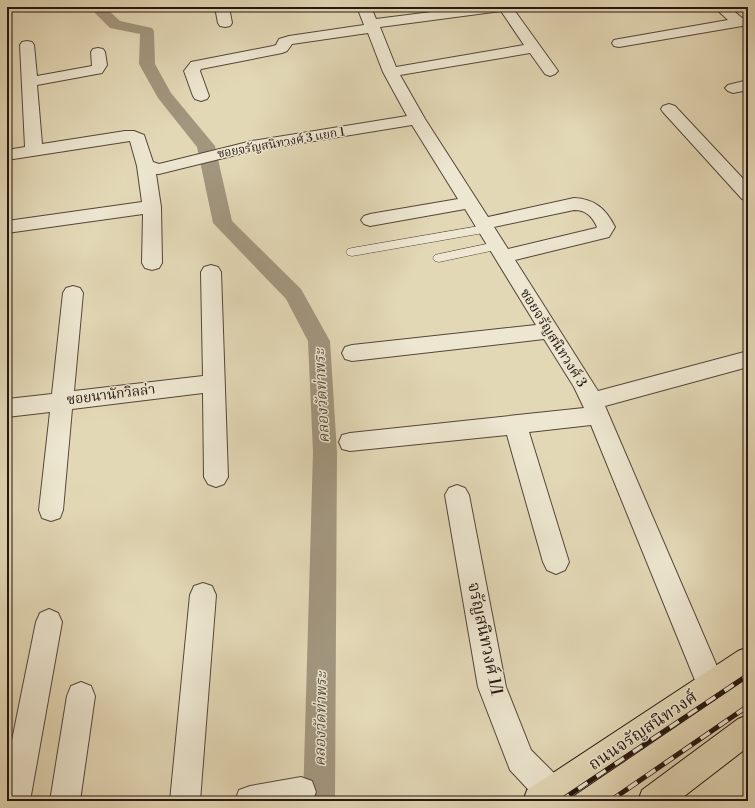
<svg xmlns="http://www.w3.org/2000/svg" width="755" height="808" font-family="'Libre Bodoni','Noto Serif Thai',serif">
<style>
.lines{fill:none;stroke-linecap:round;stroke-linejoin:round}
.canal{fill:#a2967e;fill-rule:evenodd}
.lane-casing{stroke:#54463a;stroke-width:1}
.street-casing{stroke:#54463a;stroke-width:2}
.primary-casing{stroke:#241610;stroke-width:2}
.lane{fill:#ede6d0;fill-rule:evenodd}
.street{fill:#ede6d0;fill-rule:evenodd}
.primary{fill:#e3d8b6;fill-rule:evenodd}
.rail-casing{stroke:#241610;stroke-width:5}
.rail{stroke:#ede6d0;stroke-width:3.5;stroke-dasharray:11;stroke-linecap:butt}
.labels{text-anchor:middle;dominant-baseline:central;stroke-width:3;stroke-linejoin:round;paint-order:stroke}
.far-street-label{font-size:12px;fill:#241610;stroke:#ede6d0}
.street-label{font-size:14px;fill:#241610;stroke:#ede6d0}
.water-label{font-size:15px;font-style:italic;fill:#56493c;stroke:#ede6d0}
.near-street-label{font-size:17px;fill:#241610;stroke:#ede6d0}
</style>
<rect width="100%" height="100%" fill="#e3d8b6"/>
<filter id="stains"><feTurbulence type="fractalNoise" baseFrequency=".005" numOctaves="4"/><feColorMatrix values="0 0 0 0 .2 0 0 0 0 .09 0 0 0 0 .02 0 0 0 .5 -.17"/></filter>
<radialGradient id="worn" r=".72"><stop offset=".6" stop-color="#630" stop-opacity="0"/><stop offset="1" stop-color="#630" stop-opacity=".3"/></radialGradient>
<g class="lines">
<path class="canal" d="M93 7H107V9L120 21 152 28 154 31 155 64 171 93 215 146 232 221 301 289 330 341 337 452 335 801H303L313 452 308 341 286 299 213 223 197 147 158 98 139 64 140 34 110 28 95 13Z"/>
<defs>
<path id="lane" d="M485 225 489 226 490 229 489 232 352 256 348 255 346 252 348 249 352 248Z
M496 242 500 243 502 246 500 249 439 262 435 261 433 258 435 255 439 254Z"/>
<path id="street" d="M215 7H229L232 23 230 26 225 27 220 26 218 23Z
M357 7H371L376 19 471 7H512L558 71 555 74 550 76 545 74 530 53 400 75 425 119 488 217 574 198C595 199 606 209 615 227L609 237 515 260 598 391 748 351V367L605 406 725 685 721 695 711 699 701 695 591 425 529 432 569 562 565 570 556 574 547 570 543 562 507 435 350 451 342 449 339 442 342 435 350 433 584 408 574 387 544 339 352 361 345 359 342 353 345 347 352 345 536 325 465 209 370 226 364 224 361 220 364 216 370 214 458 199 412 125 252 151 159 174H156L161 207 162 263 159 268 152 270 145 268 142 263 143 214 7 233V221L142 202 137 166 130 141 7 160V150L25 147 20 45 22 42 27 41 32 42 34 45 37 76 92 66 91 52 93 49 98 48 103 49 105 52 107 65 102 73 37 85 42 144 125 131H134L144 135 153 162 159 164 252 141 407 116 383 72 368 33 292 44 287 51 282 53 201 69 200 71 209 96 207 99 201 101 195 99 193 96 184 71 191 62 273 46 276 45 279 39 289 36 364 25ZM501 11 524 45 396 67 380 27ZM574 210C586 210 592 216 597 227L596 228 508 249 494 227Z
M714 7H729L742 18 748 17V25L619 47 614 46 612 43 614 40 619 39 728 20Z
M748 80V90L733 93 728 91 725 88 728 85Z
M669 104 675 106 748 184V201L742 199 663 112 661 109 663 106Z
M211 265 218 267 221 272 228 477 224 484 216 487 208 484 204 477 203 393 72 409 63 510 60 518 51 521 42 518 39 510 50 412 7 417V399L52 394 63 293 66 288 73 286 80 288 83 293 74 391 203 376 201 272 204 267Z
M457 485 465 488 469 495 506 687 531 750 562 781 566 792 562 801H539L510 770 478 687 445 495 449 488Z
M203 583 212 586 216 595 200 801H170L190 595 194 586Z
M49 609 58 613 62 622 30 801H7V765L36 622 40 613Z
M81 682 91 686 95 696 80 801H50L67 696 71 686Z
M301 777 312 781 316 792 312 801H235L239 790 250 786Z"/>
<path id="primary" d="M748 647V677L565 801H523L527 790 738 651Z
M748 715V747L678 801H638L642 790 738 719Z"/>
</defs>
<use href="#lane" class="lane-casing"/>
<use href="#street" class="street-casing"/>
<use href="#primary" class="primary-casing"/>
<use href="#lane" class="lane"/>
<use href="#street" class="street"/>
<use href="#primary" class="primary"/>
<defs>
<path id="rail" d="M560 801 748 675
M610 801 748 706"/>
</defs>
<use href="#rail" class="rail-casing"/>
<use href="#rail" class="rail"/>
</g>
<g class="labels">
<g class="far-street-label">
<text transform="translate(281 143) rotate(-10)">ซอยจรัญสนิทวงศ์ 3 แยก 1</text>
</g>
<g class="street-label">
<text transform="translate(553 338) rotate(58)">ซอยจรัญสนิทวงศ์ 3</text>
<text transform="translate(111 395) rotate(-7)">ซอยนานักวิลล่า</text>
</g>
<g class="water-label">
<text transform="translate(322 396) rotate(-93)">คลองวัดท่าพระ</text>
<text transform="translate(321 719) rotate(-89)">คลองวัดท่าพระ</text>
</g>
<g class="near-street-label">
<text transform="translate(485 639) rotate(78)">จรัญสนิทวงศ์ 1/1</text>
<text transform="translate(643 731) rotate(-34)">ถนนจรัญสนิทวงศ์</text>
</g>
</g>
<rect width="755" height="808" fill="none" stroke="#e3d8b6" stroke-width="24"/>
<rect x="8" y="8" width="739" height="792" fill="none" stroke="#241610" stroke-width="2"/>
<rect x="12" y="12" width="731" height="784" fill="none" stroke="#241610"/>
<rect width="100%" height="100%" filter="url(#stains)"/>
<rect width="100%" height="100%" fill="url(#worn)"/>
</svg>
